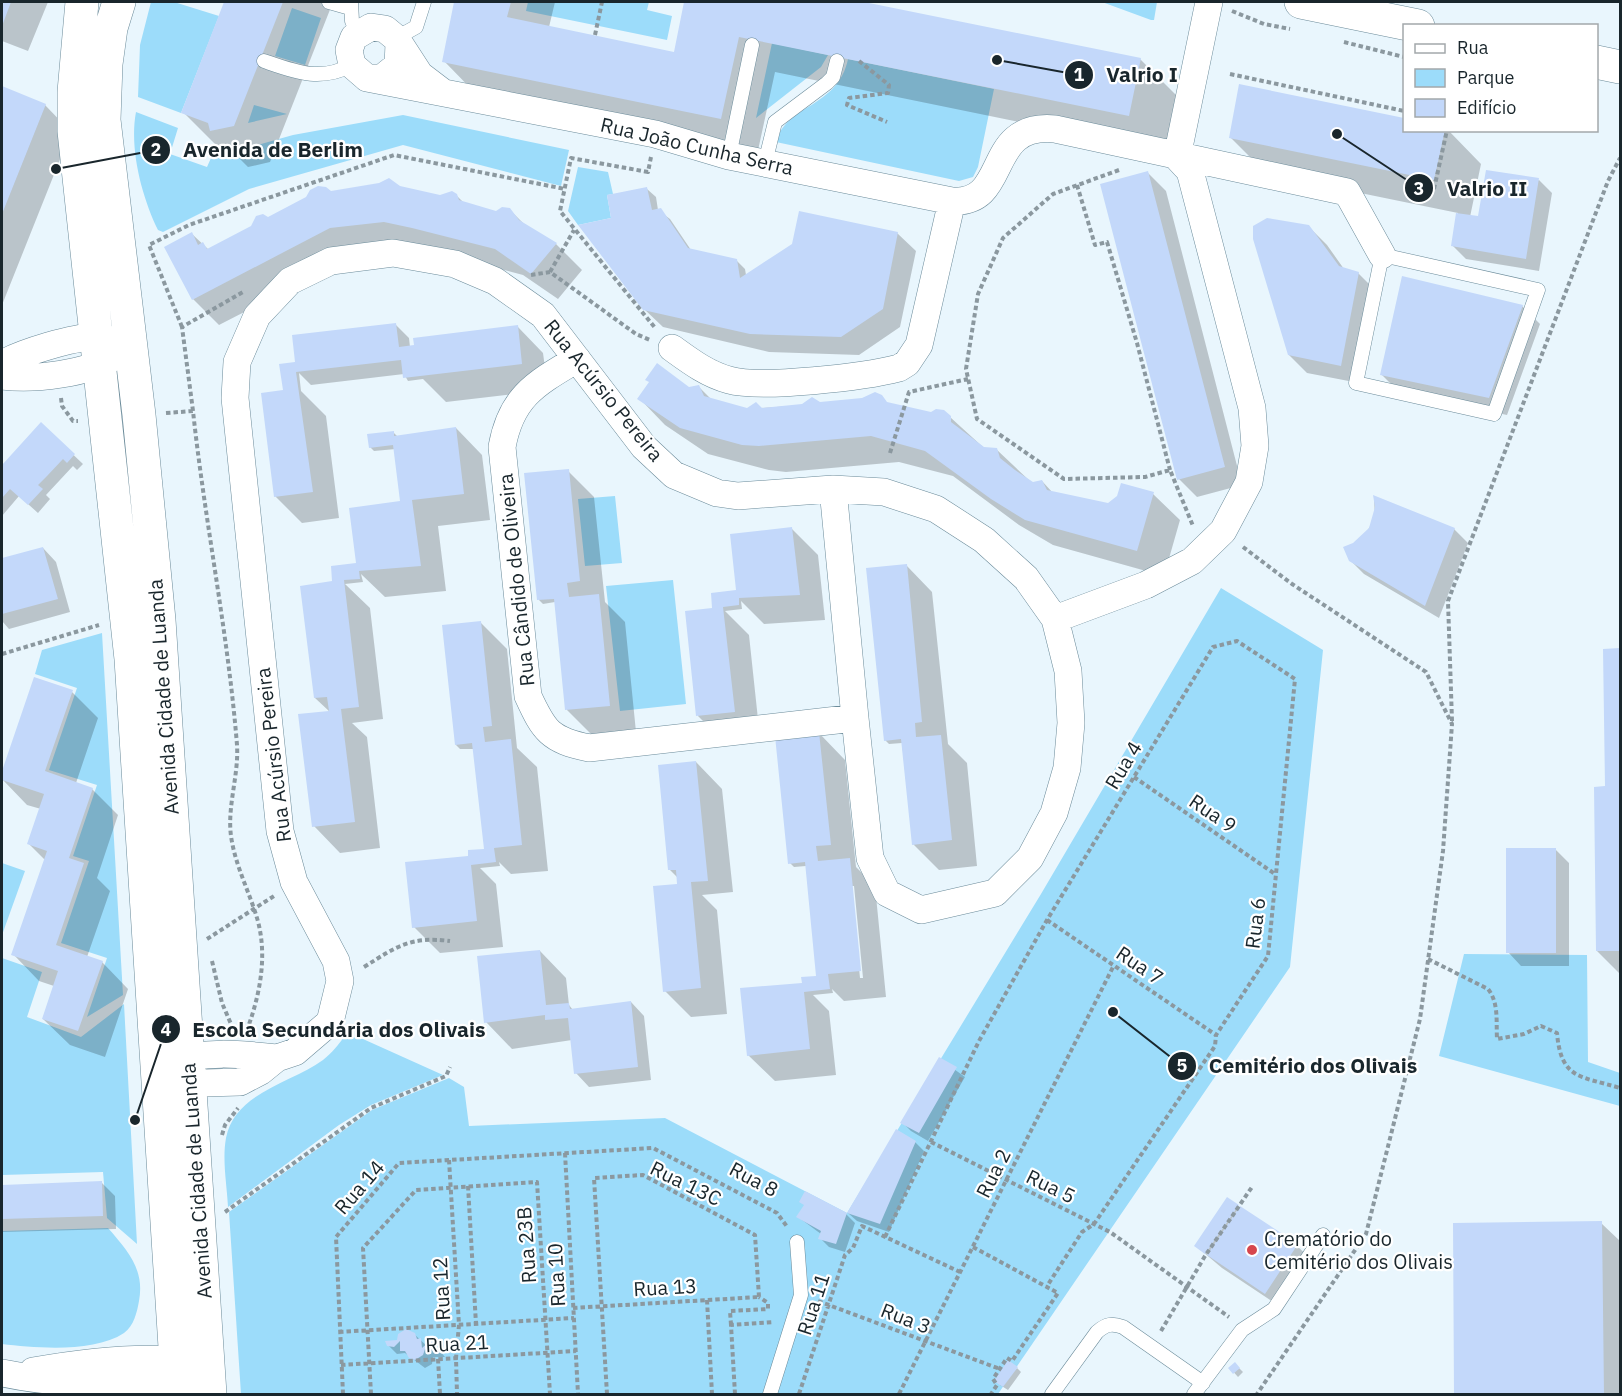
<svg xmlns="http://www.w3.org/2000/svg" width="1622" height="1396" font-family="'IBM Plex Sans',sans-serif">
<style>
.green{fill:#9cdcfa}
.shadow{fill:#0003;fill-rule:evenodd}
.building{fill:#c3d8fa}
.lines{fill:none;stroke-linecap:round;stroke-linejoin:round}
.lane-casing{stroke:#6b8b9a;stroke-width:15}
.street-casing{stroke:#6b8b9a;stroke-width:28}
.secondary-casing{stroke:#6b8b9a;stroke-width:34}
.primary-casing{stroke:#6b8b9a;stroke-width:34}
.path{stroke:#8b989f;stroke-width:4;stroke-dasharray:4.5 3;stroke-linecap:butt}
.lane{stroke:#fff;stroke-width:14}
.street{stroke:#fff;stroke-width:27}
.secondary{stroke:#fff;stroke-width:33}
.primary{stroke:#fff;stroke-width:33}
.poi-dot{fill:#d6464d;stroke:#fff;stroke-width:2}
.labels{text-anchor:middle;dominant-baseline:central;stroke-width:4.5;stroke-linejoin:round;paint-order:stroke}
.street-label{font-size:20px;fill:#19262c;stroke:#fff}
.poi-label{font-size:20px;fill:#19262c;stroke:#fff;text-anchor:start}
.leader{fill:none;stroke:#19262c;stroke-width:2}
.callout-dot{fill:#19262c;stroke:#fff;stroke-width:2}
.mark-label{font-size:18px;text-anchor:middle;font-weight:bold;fill:#fff}
.callout-label{font-size:21px;text-anchor:middle;font-weight:bold;fill:#19262c;stroke:#fff;stroke-width:4.5;stroke-linejoin:round;paint-order:stroke}
</style>
<rect width="100%" height="100%" fill="#e9f6fd"/>
<path class="green" d="M151 2H174L219 16 181 113 138 97 140 45Z
M528 2H649L647 10 672 16 667 40 526 11Z
M1102 2H1157L1154 20H1151Z
M292 8 321 18 305 65 275 56Z
M772 43 828 55 821 67 756 118Z
M848 59 994 89 978 167 973 177 959 181 776 142C786 104 838 108 848 59Z
M254 105 287 114 248 123Z
M136 112 178 128 170 154 207 167 211 158 293 135 403 115 569 150 561 186 403 145 249 189 163 232 158 230C142 197 129 149 136 112Z
M578 167 608 172 613 194 607 195 611 218 578 225 568 211Z
M615 496 622 563 585 566 578 499Z
M673 580 686 704 620 711 606 586Z
M1221 588 1323 650 1290 967 998 1394H241L229 1212 372 1110 449 1078 464 1087 469 1126 665 1118 847 1213 1041 894Z
M102 633 123 995 87 1017 107 958 61 943 89 861 73 856 97 785 49 770 77 688 35 674 42 650Z
M2 863 25 871 2 935Z
M1464 954 1587 955 1588 1062 1620 1073V1106L1439 1056Z
M2 958 42 972 27 1017 81 1037 124 1004 137 1244 107 1218 103 1172 2 1175Z
M345 1036 363 1039 443 1075 371 1105 339 1125 228 1207C227 1185 222 1160 226 1138 235 1092 292 1083 323 1060 332 1053 338 1045 345 1036Z
M108 1228C127 1250 145 1269 139 1301 137 1312 134 1326 124 1333 94 1353 36 1348 2 1344V1231Z"/>
<path class="shadow" d="M2 2H48L28 51 2 41Z
M226 2H333L270 162 248 167 236 155 220 149 183 112Z
M453 2H555L549 27 675 53 685 2H858L1140 59 1177 96 1165 152 775 72 757 155 480 98 444 61 456 2Z
M1241 86 1404 119V130H1448L1481 164 1470 217 1479 218 1539 180 1552 193 1539 271 1466 259 1452 245 1458 213 1267 174 1230 137Z
M2 88 45 105 71 132 2 305Z
M1148 173 1166 191 1242 485 1197 497 1179 479Z
M399 187 440 197 456 195 464 203 496 212 509 209 525 225 556 244 582 270 558 299 523 275 439 253 357 254 219 325 193 299 192 234 209 250 268 219 330 193Z
M647 189 656 197 658 210 670 219 691 250 736 260 745 269 746 275 897 233 916 251 900 327 859 355 769 352 663 327 644 309 613 219Z
M1308 226 1327 245 1344 269 1358 273 1376 291 1359 383 1307 373 1289 355Z
M1522 306 1540 324 1507 415 1400 393 1382 375Z
M395 324 409 338 410 347 517 326 543 353 548 390 446 402 423 379 408 381 404 374 311 385 299 373 301 391 326 416 339 518 302 523 275 496 284 391 294 363Z
M699 387 712 400 748 409 819 404H888L950 417 984 448 996 449 1032 483 1042 481 1053 493 1108 505 1153 494 1180 520 1164 576 1053 545 1019 525 953 476 899 462 786 472 769 470 708 454 665 425 639 398Z
M41 424 83 464 77 470 73 466 46 495 50 499 38 513 19 496 2 516V467Z
M456 428 482 455 490 520 438 526 446 591 385 597 361 574 363 582 345 584 370 608 383 719 352 723 367 737 380 848 340 853 314 826 330 712 315 698 336 583 357 564 402 503 396 449 374 451 370 447 393 432 398 437Z
M568 471 594 497 605 602 625 622 636 732 593 736 567 710 555 602 543 604 539 600Z
M1374 498 1454 529 1468 543 1439 618 1364 574 1350 560 1375 518Z
M792 529 818 555 825 620 764 624 741 601 742 609 725 611 749 635 760 738 724 742 698 716 716 609 737 591Z
M43 548 56 562 70 612 9 629 2 621V559Z
M906 565 932 592 948 744 967 763 977 866 939 870 913 844 902 743 889 744 885 740Z
M480 622 507 649 517 748 537 767 548 871 511 874 499 862 500 866 480 868 496 884 503 947 440 953 414 927 471 858 487 850 475 749H460L456 745Z
M1605 650H1620V974L1597 951 1606 788Z
M35 679 72 692 98 718 76 783 92 789 118 815 97 878 110 891 87 957 102 962 128 989 105 1057 70 1045 43 1019 54 986 39 981 13 954 45 860 29 844 41 809 27 805 2 779V776Z
M819 733 845 760 856 867 875 886 886 997 844 1001 832 989 833 993 813 995 829 1011 836 1075 775 1081 748 1055 804 985 818 977 806 866 794 867 790 863ZM851 886H854L863 978H860Z
M696 762 722 789 733 892 702 895 717 910 727 1014 691 1017 665 991 679 885 678 878 670 870Z
M1555 849 1569 863V966H1521L1508 952Z
M540 951 566 978 569 1005 573 1010 631 1002 644 1016 651 1080 589 1087 576 1073 572 1040 512 1049 486 1022Z
M940 1059 965 1077 928 1141 911 1131 902 1122Z
M915 1142 924 1151 889 1232 857 1221 848 1213Z
M102 1183 115 1196 116 1229 2 1232V1186Z
M1238 1206 1297 1246 1311 1259 1279 1306 1222 1268 1196 1246Z
M846 1214 855 1223 845 1252 829 1247 820 1238 821 1234 798 1217Z
M1601 1223 1620 1241V1394H1456L1454 1224Z
M414 1334 427 1346 434 1344 445 1357H433L432 1364 425 1368 405 1353 397 1354 388 1345Z
M1235 1364 1243 1372 1238 1377 1230 1368Z
M1017 1368 1021 1372 1008 1390 1000 1385Z"/>
<path class="building" d="M2 2H11L2 26Z
M224 2H283L234 126 210 131 208 123 181 113Z
M454 2H511L507 17 674 52 684 2H864L1141 58 1129 116 739 37 721 119 442 62Z
M1239 84 1404 118V130H1445L1434 180 1229 138Z
M2 86 46 104 2 214Z
M1486 170 1539 178 1526 259 1451 246 1456 213 1478 216Z
M1148 171 1225 467 1177 480 1100 184Z
M389 178 400 186 440 195 452 191 457 194 459 200 496 211 502 207 510 208 519 220 557 243 531 274 495 249 412 228 384 222 330 228 192 300 164 247 192 232 198 245 203 242 207 249 251 226 256 216 263 214 268 217 306 197 310 190 318 186 326 187 331 191 379 183Z
M647 187 652 210 661 208 688 248 737 259 740 278 792 244 799 211 898 232 883 309 841 337 750 334 643 310 578 225 611 218 607 195Z
M1267 218 1309 225 1339 266 1359 272 1341 366 1288 355 1253 239V226Z
M1402 276 1523 305 1489 398 1380 375Z
M396 323 399 347 414 345 413 338 518 325 522 364 403 378 401 360 296 372 313 492 274 497 261 393 283 390 279 364 295 362 292 335Z
M657 363 689 387 699 385 704 396 747 408 756 402 762 408 802 404 812 397 820 402 862 398 875 392 882 395 887 402 931 412 936 409 944 410 951 416V422L984 447 997 448 1000 458 1015 470 1033 482 1042 480 1047 490 1108 503 1117 496 1121 483 1154 492 1137 551 1025 520 991 499 925 451 871 436 759 446 742 445 680 428 637 399 649 382 645 380Z
M41 422 75 454 67 463 63 459 47 476 38 485 43 489 28 505 10 489 2 498V465Z
M456 427 464 494 412 500 421 566 359 571 360 579 344 580 359 707 341 709 355 822 312 827 298 714 329 711 327 697 314 698 300 586 332 581 331 566 356 563 349 508 400 501 393 445 369 448 367 434 394 431V436Z
M569 469 580 581 567 583 569 597 599 594 610 706 565 710 554 599 537 600 524 473Z
M1373 495 1455 528 1425 606 1349 561 1343 547 1353 543 1369 528 1375 507Z
M792 527 800 595 739 598V605L723 607 735 712 696 716 685 611 712 608 711 593 736 590 730 534Z
M43 547 58 599 2 614V558Z
M907 564 922 722 915 723 916 737 941 735 952 840 912 845 901 739 884 741 866 568Z
M481 621 492 726 483 727 485 742 511 739 522 845 494 848 496 862 471 865 477 921 412 928 405 862 468 856V850L484 849 472 743 455 745 442 625Z
M1620 648V951H1596L1594 787 1605 786 1603 649Z
M34 677 73 690 45 771 93 788 69 858 84 863 56 945 103 961 78 1031 42 1019 58 971 11 955 47 851 27 844 44 794 2 780V771Z
M819 732 831 845 816 846 818 861 850 858 861 971 828 974 830 989 804 992 810 1049 747 1056 740 988 802 983 801 977 816 976 805 862 788 864 775 736Z
M696 761 708 881 691 882 701 988 663 992 653 886 677 884 676 870H668L658 765Z
M1506 848H1556V953H1506Z
M540 950 546 1005 569 1003 570 1009 631 1001 638 1067 574 1074 568 1018 545 1020V1015L484 1023 477 956Z
M939 1057 957 1067 919 1133 900 1123Z
M896 1129 916 1141 880 1224 847 1213 836 1244 818 1239 821 1231 796 1217 804 1205 799 1202 805 1191 847 1213Z
M102 1181 103 1216 2 1219V1185Z
M1227 1197 1239 1205 1205 1254 1194 1246Z
M1240 1206 1298 1244 1265 1294 1207 1255Z
M1602 1221 1604 1394H1454L1453 1223Z
M406 1329 415 1333 417 1339 421 1338 422 1348 430 1341 435 1343 437 1348 425 1349 423 1355 415 1360 409 1358 405 1351H400V1341L394 1347 387 1346 385 1341 397 1340 398 1334Z
M1008 1360 1018 1367 1003 1387 994 1381Z
M1235 1362 1240 1368 1233 1374 1228 1368Z"/>
<g class="lines">
<defs>
<path id="lane" d="M329 2 350 8
M351 2 352 21 358 33
M396 38 416 27 424 2
M264 61C296 72 320 82 352 65
M729 156 752 45
M765 163 775 122 827 83 833 77 837 61
M1382 255 1538 290 1494 414 1356 383Z
M770 1394 801 1295 797 1242
M1052 1394 1097 1332C1106 1324 1112 1323 1123 1327L1203 1383
M1194 1394 1242 1330 1274 1309 1323 1235"/>
<path id="street" d="M399 44 398 65 382 78H367L352 65 349 50 354 37 371 27 385 29 396 38 420 75 441 91
M367 78 655 134 729 156 952 201C1011 205 983 122 1055 129L1347 192 1382 255
M672 348C690 361 707 374 729 380 761 389 865 377 899 368L907 363 919 345 952 201
M577 359C535 384 511 397 502 447L528 696C544 731 550 740 589 748L855 718 833 489
M2 364C21 353 75 336 97 337 103 337 109 340 115 341
M2 376C34 380 88 374 115 356
M1055 619 1146 585 1192 561 1223 531 1249 482 1255 446 1252 408 1190 171 1177 157 1209 2
M169 1063C204 1050 240 1054 277 1058
M171 1074 205 1083 240 1082 261 1071 277 1058 295 1052 330 1022 340 981 336 961 294 882 280 831 235 398 237 362 257 316 290 281 331 261 393 253 455 264 495 281 543 315 644 447 674 475 717 493 738 496 833 489 884 492 936 509 984 540 1026 578 1055 619 1068 671 1071 723 1067 768 1054 813 1030 858 995 893 921 910 887 893 870 858 855 718
M33 1371C79 1363 151 1353 195 1364
M2 1373C55 1384 145 1391 196 1372"/>
<path id="secondary" d="M82 2 74 92V131L131 659 178 1394
M119 2 111 28 106 64 104 120 139 415 159 620 210 1394"/>
<path id="primary" d="M1301 2 1418 26
M1596 62 1620 67"/>
</defs>
<use href="#lane" class="lane-casing"/>
<use href="#street" class="street-casing"/>
<use href="#secondary" class="secondary-casing"/>
<use href="#primary" class="primary-casing"/>
<path class="path" d="M1232 11 1264 24 1290 29
M595 35 602 2
M1344 42 1404 57
M859 61 889 85 888 93 849 98 847 105 887 122
M1230 74 1404 111
M651 157 648 172 571 158 560 211 656 329
M1119 170 1053 194 1003 238 978 294 966 369 977 419 1064 479 1145 477 1170 470 1193 526
M1077 185 1095 245 1107 242 1137 343 1170 470
M1434 189 1447 130
M550 272 574 230
M531 275 550 272 636 334 650 340
M182 327 149 245 189 225 394 155 565 189
M61 398 62 406 73 421H78
M193 411 182 327 243 292
M166 413 193 411C205 523 228 633 237 745 239 775 227 806 231 836 235 865 249 891 257 918 268 955 260 995 247 1030
M890 453 909 392 968 379
M1243 547 1292 584 1426 672 1452 724 1443 851 1420 1019 1366 1234 1257 1394
M2 654 99 625
M1452 721 1448 601 1608 181 1620 158
M1134 777 1275 874
M1047 920 1216 1035
M207 939 274 896
M1428 959 1488 989C1499 1003 1496 1021 1497 1039L1524 1034 1541 1026 1557 1033C1561 1080 1581 1076 1620 1088
M212 961 222 1003 234 1031
M364 967C396 947 410 936 450 941
M222 1135 225 1125 238 1108
M931 1142 1110 1232 1229 1317
M565 1153 578 1394
M449 1160 459 1325 456 1358 457 1394
M468 1186 476 1324
M225 1212 371 1108 446 1076 450 1067
M885 1237 979 1041 1047 920 1213 647 1237 641 1295 679 1268 956 1216 1035 1215 1046 1094 1224 1082 1232 1047 1286
M973 1247 1058 1293 1012 1361 1007 1358 993 1379 997 1385 991 1394
M707 1300 712 1394
M818 1301 1000 1369
M573 1308 759 1297
M731 1325 730 1311 768 1309V1303L759 1297
M1161 1331 1205 1256 1252 1187
M339 1332 574 1318
M438 1359 440 1394
M341 1365 576 1351
M343 1394 336 1237 399 1163 653 1148 777 1213 788 1228
M371 1394 363 1248 416 1190 537 1182 550 1394
M607 1394 594 1178 643 1175 755 1235 759 1297
M735 1394 731 1325 774 1322
M799 1394 845 1255 853 1248 862 1226 960 1272
M899 1394 1114 965"/>
<use href="#lane" class="lane"/>
<use href="#street" class="street"/>
<use href="#secondary" class="secondary"/>
<use href="#primary" class="primary"/>
</g>
<circle class="poi-dot" cx="1252" cy="1250" r="6"/>
<g class="labels">
<g class="street-label">
<text transform="translate(697 146) rotate(13)">Rua João Cunha Serra</text>
<text transform="translate(604 390) rotate(51)">Rua Acúrsio Pereira</text>
<text transform="translate(516 580) rotate(-96)">Rua Cândido de Oliveira</text>
<text transform="translate(163 697) rotate(-94)">Avenida Cidade de Luanda</text>
<text transform="translate(273 755) rotate(-97)">Rua Acúrsio Pereira</text>
<text transform="translate(1123 765) rotate(-59)">Rua 4</text>
<text transform="translate(1213 813) rotate(34)">Rua 9</text>
<text transform="translate(1255 923) rotate(-83)">Rua 6</text>
<text transform="translate(1140 965) rotate(34)">Rua 7</text>
<text transform="translate(993 1173) rotate(-63)">Rua 2</text>
<text transform="translate(754 1179) rotate(28)">Rua 8</text>
<text transform="translate(196 1181) rotate(-94)">Avenida Cidade de Luanda</text>
<text transform="translate(686 1183) rotate(26)">Rua 13C</text>
<text transform="translate(1051 1186) rotate(26)">Rua 5</text>
<text transform="translate(359 1187) rotate(-49)">Rua 14</text>
<text transform="translate(526 1245) rotate(-94)">Rua 23B</text>
<text transform="translate(556 1275) rotate(-93)">Rua 10</text>
<text transform="translate(665 1287) rotate(-3)">Rua 13</text>
<text transform="translate(441 1289) rotate(-93)">Rua 12</text>
<text transform="translate(813 1304) rotate(-72)">Rua 11</text>
<text transform="translate(906 1318) rotate(21)">Rua 3</text>
<text transform="translate(457 1343) rotate(-3)">Rua 21</text>
</g>
<g class="poi-label">
<text x="1264" y="1238">Crematório do<tspan x="1264" dy="23">Cemitério dos Olivais</tspan></text>
</g>
</g>
<path class="leader" d="M997 60L1079 75M56 169L156 150M1337 134L1419 188M135 1120L166 1029M1113 1012L1182 1066"/>
<g class="callout-dot">
<circle cx="997" cy="60" r="6"/>
<circle cx="56" cy="169" r="6"/>
<circle cx="1337" cy="134" r="6"/>
<circle cx="135" cy="1120" r="6"/>
<circle cx="1113" cy="1012" r="6"/>
<circle cx="1079" cy="75" r="15"/>
<circle cx="156" cy="150" r="15"/>
<circle cx="1419" cy="188" r="15"/>
<circle cx="166" cy="1029" r="15"/>
<circle cx="1182" cy="1066" r="15"/>
</g>
<g class="mark-label">
<text x="1079" y="81">1</text>
<text x="156" y="156">2</text>
<text x="1419" y="195">3</text>
<text x="166" y="1036">4</text>
<text x="1182" y="1072">5</text>
</g>
<g class="callout-label">
<text x="1142" y="82">Valrio I</text>
<text x="273" y="157">Avenida de Berlim</text>
<text x="1487" y="196">Valrio II</text>
<text x="339" y="1037">Escola Secundária dos Olivais</text>
<text x="1313" y="1073">Cemitério dos Olivais</text>
</g>
<rect width="1622" height="1396" fill="none" stroke="#19262c" stroke-width="6"/>
<rect x="1403" y="24" width="195" height="108" fill="#ffffff" stroke="#a3a8ab" stroke-width="1.5"/>
<rect x="1415" y="44" width="30" height="9" fill="#ffffff" stroke="#a3a8ab" stroke-width="1.5"/>
<text x="1457" y="54" font-size="18" fill="#19262c">Rua</text>
<rect x="1415" y="69" width="30" height="18" fill="#9cdcfa" stroke="#a3a8ab" stroke-width="1.5"/>
<text x="1457" y="84" font-size="18" fill="#19262c">Parque</text>
<rect x="1415" y="99" width="30" height="18" fill="#c3d8fa" stroke="#a3a8ab" stroke-width="1.5"/>
<text x="1457" y="114" font-size="18" fill="#19262c">Edifício</text>
</svg>
